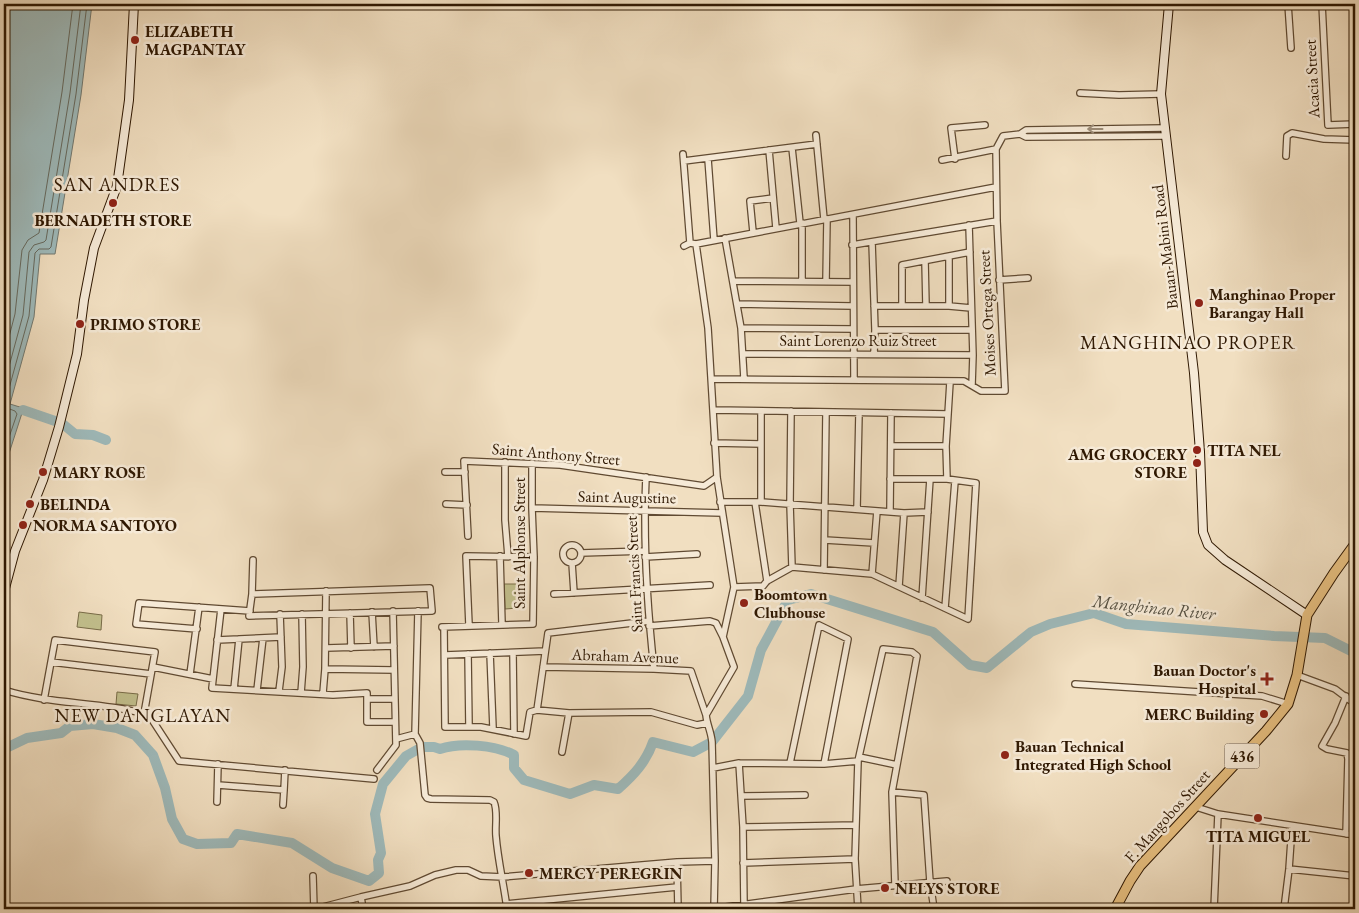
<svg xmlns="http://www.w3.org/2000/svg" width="1359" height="913" font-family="'EB Garamond',serif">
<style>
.green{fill:#c2c08d;stroke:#786c48}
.water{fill:#9ebabb;stroke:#727971}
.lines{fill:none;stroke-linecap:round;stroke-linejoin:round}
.shore{stroke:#66695e;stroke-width:1}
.river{stroke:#9ebabb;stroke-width:10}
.street-casing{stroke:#604a32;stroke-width:8}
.secondary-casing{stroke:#2f1802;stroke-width:10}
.primary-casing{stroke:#2f1802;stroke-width:11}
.street{stroke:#f6ead7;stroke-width:5.5}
.secondary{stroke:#f6ead7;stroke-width:8}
.primary{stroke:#e8c080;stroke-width:9}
.oneway{stroke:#9c8c77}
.poi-dot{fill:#8f2418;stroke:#f6ead7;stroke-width:2}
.labels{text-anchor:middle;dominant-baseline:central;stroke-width:5;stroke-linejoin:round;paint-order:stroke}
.shield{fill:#f6ead7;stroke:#6b5742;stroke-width:1}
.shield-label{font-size:15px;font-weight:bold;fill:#2f1802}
.poi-label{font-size:16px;font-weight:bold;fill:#2f1802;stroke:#f6ead7;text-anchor:start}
.street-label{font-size:16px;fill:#2f1802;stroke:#f6ead7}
.water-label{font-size:18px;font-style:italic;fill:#565143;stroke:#f6ead7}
.quarter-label{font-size:19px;letter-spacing:1px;fill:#2f1802;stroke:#f6ead7}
</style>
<rect width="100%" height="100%" fill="#f1dfc1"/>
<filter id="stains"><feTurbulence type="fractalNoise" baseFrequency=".004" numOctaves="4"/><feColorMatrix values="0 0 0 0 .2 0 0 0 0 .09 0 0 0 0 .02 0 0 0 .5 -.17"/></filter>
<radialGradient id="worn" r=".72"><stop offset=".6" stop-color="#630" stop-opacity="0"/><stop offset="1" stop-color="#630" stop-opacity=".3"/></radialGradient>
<path class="green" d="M504 584H518V608L505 609Z
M79 612 102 615 101 630 77 627Z
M117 692 138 694 136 706 116 704Z"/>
<path class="water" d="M4 4H92L81 95 55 254H40L34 317 10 404 23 408V410L4 469Z"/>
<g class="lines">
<path class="shore" d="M4 356 15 314 22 250 28 240 39 233 62 92 73 4
M4 385 23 315 29 252 34 245 44 242 46 240 70 93 81 4
M4 452 17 414 15 411 7 408 5 403 29 316 35 253 39 249H49L51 247 76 94 87 4"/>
<path class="river" d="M23 410 55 421
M64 425 75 434 93 435 106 440
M4 749 27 738 61 733 70 726 93 724 117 728 135 735 153 755 165 788 172 819 183 839 197 844 231 843 237 834 292 843 332 868 369 881 379 873 378 860 381 853 375 814 383 784 406 756 422 747H434L440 749C460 742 495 745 514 755V768L524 780 570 794 594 785 618 789C634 775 646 762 653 742L693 752 712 742 748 696 761 650 788 600 811 594 933 632 970 665 987 668 1031 632 1050 624 1094 613 1126 624 1274 636 1325 638 1355 653"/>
<defs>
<path id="street" d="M1288 4 1291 48
M1322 4 1328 125 1355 124
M1080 93 1119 95 1161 94
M1020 134 1026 130 1164 128
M816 135 824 219
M792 148 800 223
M769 150 776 228
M683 154 690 243
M1286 156 1287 136 1292 133 1324 139 1355 140
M708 159 714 240
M955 159 951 128 985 125
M942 160 996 149
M684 161 817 144
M853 215 854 379
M969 225 973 355 972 385
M753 232 750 201 773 198
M725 238 741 328 744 378
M872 242 875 330 874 353
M696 244 708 328 717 477 734 587 723 637 734 667 706 715C707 725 711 731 712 742L715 861 714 909
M852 245 997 221
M684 246 690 243 696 244 996 187
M949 257V306
M925 261 926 306
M999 280 1028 278
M733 281 853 282
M802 281V223
M826 281 827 219
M737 304 852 306
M902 305V265L970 252
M874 306H949L971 308
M741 328 853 329
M875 330H971
M743 354 973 355
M712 379 964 381 981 391H1005L997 221 996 149 1003 136 1020 134 1026 137 1165 136
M713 410 948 414
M791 411 790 504 792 567
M714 443 761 444
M891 446H946
M505 462V520L508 556
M445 472H465
M646 477C643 542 647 605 654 669
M947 479 946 446 950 382
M720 502H761L904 513 928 512
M755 502 767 581
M761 502V412
M446 504 467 505
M532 508 722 513
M857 509 859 413
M890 511 891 413
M468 536 464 461 560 465 704 486 717 477
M825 540 874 543
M563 554a9 9 0 1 1 18 0a9 9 0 1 1-18 0Z
M581 553 645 551
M500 556 502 624
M645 557 697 554
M572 563 574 593
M824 570 826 412
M872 574 877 511
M899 586 904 513
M734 587 763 586 767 581 792 567 872 574 968 619 976 483 947 479H890
M252 594 430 588 432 611 249 616 252 594 253 560
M554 594 710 585
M922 598 930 479
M945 608 955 481
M221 609 212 688 333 695 367 693V722H394
M418 611 415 734 420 743 425 795 427 798 431 799 490 800 494 802C498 811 495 826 496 836 498 861 504 885 507 909
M372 612 374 647
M350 613 351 648
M469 625 466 556 534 557
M649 626 710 621 716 623 723 637
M442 627 533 624 534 557 532 508V463
M444 627 445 727H481L526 736 530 712 537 710 569 713 651 712 697 725 707 723
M197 629 136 624 139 603 250 611
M217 640 281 637
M326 648 394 646
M490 653 493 728
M513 653 514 734
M468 654 469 727
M445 655 545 651
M51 662 151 674
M153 667 213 679
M543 667 654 669 691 671 706 715
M325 669 394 670
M190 674 199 607
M1297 675 1335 689 1355 704
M1075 684 1262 696 1288 704
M234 689 239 639
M4 690C52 705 100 701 149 715L179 761 374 779
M257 690 263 638
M279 691 282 667 280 614
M301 693 303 667 302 614
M323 693 325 669 326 591
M1346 696 1335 723 1322 746 1327 749 1347 753 1348 759 1346 834
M367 699H395
M44 700 55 640 155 652 144 714
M537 710 548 633 649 621
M396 739 415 734
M562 752 569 713
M859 757 897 765
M739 763 743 827 744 906
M790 763 819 625 848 639 824 764
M713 768 739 763 824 764 858 761
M377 770 396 745 393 611
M218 785 284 790 283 805
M284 790 285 770
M892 792 924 795 930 882 934 909
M741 796 805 795
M217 802 218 764
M1196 807 1218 814 1355 835
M743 827 856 825
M677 862 678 909
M743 863 855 859
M1289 869 1355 876
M313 876 314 909
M361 897 363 909
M506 904 677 887
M315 909 361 897 410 886 435 875 456 870H468L481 876 503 877 677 862 715 861
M711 909 856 889 947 881
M858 909 855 859 858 761 883 649 912 652 917 656 892 792 895 885
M1214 909 1218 814
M1284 909 1289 869 1292 826"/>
<path id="secondary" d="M1169 4 1161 94 1194 373 1200 452 1203 532 1208 545 1225 560 1307 615
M4 592 15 551 43 480 59 427 77 354 84 300 94 248 117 186 129 100 134 4"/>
<path id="primary" d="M1115 909 1130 881 1140 866 1266 731 1288 704 1297 675 1307 615 1334 573 1355 544"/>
</defs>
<use href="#street" class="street-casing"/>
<use href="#secondary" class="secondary-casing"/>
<use href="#primary" class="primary-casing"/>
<use href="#street" class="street"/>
<use href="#secondary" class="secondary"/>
<use href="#primary" class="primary"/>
</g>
<defs><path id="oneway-shaft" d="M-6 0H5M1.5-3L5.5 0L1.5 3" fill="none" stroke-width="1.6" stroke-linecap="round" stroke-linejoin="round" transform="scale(1.25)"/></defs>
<use class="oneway" href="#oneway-shaft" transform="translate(1095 129) rotate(180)"/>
<g class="poi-dot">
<circle cx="135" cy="40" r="5"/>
<circle cx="113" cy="203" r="5"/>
<circle cx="1199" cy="303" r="5"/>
<circle cx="80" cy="324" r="5"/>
<circle cx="1197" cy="450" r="5"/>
<circle cx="1197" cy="463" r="5"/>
<circle cx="43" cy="472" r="5"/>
<circle cx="30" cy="504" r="5"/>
<circle cx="23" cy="525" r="5"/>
<circle cx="744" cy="603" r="5"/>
<path d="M1264.5 671.5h5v5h5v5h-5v5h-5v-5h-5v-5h5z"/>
<circle cx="1264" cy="714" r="5"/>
<circle cx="1005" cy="755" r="5"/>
<circle cx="1258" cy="818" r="5"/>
<circle cx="529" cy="873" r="5"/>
<circle cx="885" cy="888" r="5"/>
</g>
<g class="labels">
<rect class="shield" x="1224.5" y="743.5" width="35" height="25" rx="4"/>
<g class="shield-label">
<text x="1242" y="756">436</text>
</g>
<g class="poi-label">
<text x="145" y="31">ELIZABETH<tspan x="145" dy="18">MAGPANTAY</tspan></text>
<text x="113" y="220" text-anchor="middle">BERNADETH STORE</text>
<text x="1209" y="294">Manghinao Proper<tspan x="1209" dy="18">Barangay Hall</tspan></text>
<text x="90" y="324">PRIMO STORE</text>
<text x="1207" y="450">TITA NEL</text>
<text x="1187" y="454" text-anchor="end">AMG GROCERY<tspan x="1187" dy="18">STORE</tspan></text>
<text x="53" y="472">MARY ROSE</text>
<text x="40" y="504">BELINDA</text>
<text x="33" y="525">NORMA SANTOYO</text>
<text x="754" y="594">Boomtown<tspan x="754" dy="18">Clubhouse</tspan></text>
<text x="1256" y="670" text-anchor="end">Bauan Doctor's<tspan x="1256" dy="18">Hospital</tspan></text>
<text x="1254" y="714" text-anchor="end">MERC Building</text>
<text x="1015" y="746">Bauan Technical<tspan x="1015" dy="18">Integrated High School</tspan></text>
<text x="1258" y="836" text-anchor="middle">TITA MIGUEL</text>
<text x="539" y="873">MERCY PEREGRIN</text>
<text x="895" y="888">NELYS STORE</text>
</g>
<g class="street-label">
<text transform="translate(1312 79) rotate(-93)">Acacia Street</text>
<text transform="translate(1165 247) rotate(-97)">Bauan-Mabini Road</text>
<text transform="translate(987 313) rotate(-93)">Moises Ortega Street</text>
<text x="858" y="340">Saint Lorenzo Ruiz Street</text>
<text transform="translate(556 454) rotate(5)">Saint Anthony Street</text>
<text transform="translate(627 497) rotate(1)">Saint Augustine</text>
<text transform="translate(519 543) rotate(-90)">Saint Alphonse Street</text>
<text transform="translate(634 574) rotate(-93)">Saint Francis Street</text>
<text transform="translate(625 656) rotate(2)">Abraham Avenue</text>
<text transform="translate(1167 816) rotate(-48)">F. Mangobos Street</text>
</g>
<g class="water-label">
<text transform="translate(1154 607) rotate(6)">Manghinao River</text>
</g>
<g class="quarter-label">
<text x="117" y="184">SAN ANDRES</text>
<text x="1188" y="342">MANGHINAO PROPER</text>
<text x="143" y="715">NEW DANGLAYAN</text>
</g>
</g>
<rect width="1359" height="913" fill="none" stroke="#f1dfc1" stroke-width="20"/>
<rect x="5" y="5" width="1349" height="903" fill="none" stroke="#2f1802" stroke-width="2.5"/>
<rect x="10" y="10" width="1339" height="893" fill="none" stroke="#2f1802"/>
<rect width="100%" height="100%" filter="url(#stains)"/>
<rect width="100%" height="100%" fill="url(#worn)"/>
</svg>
